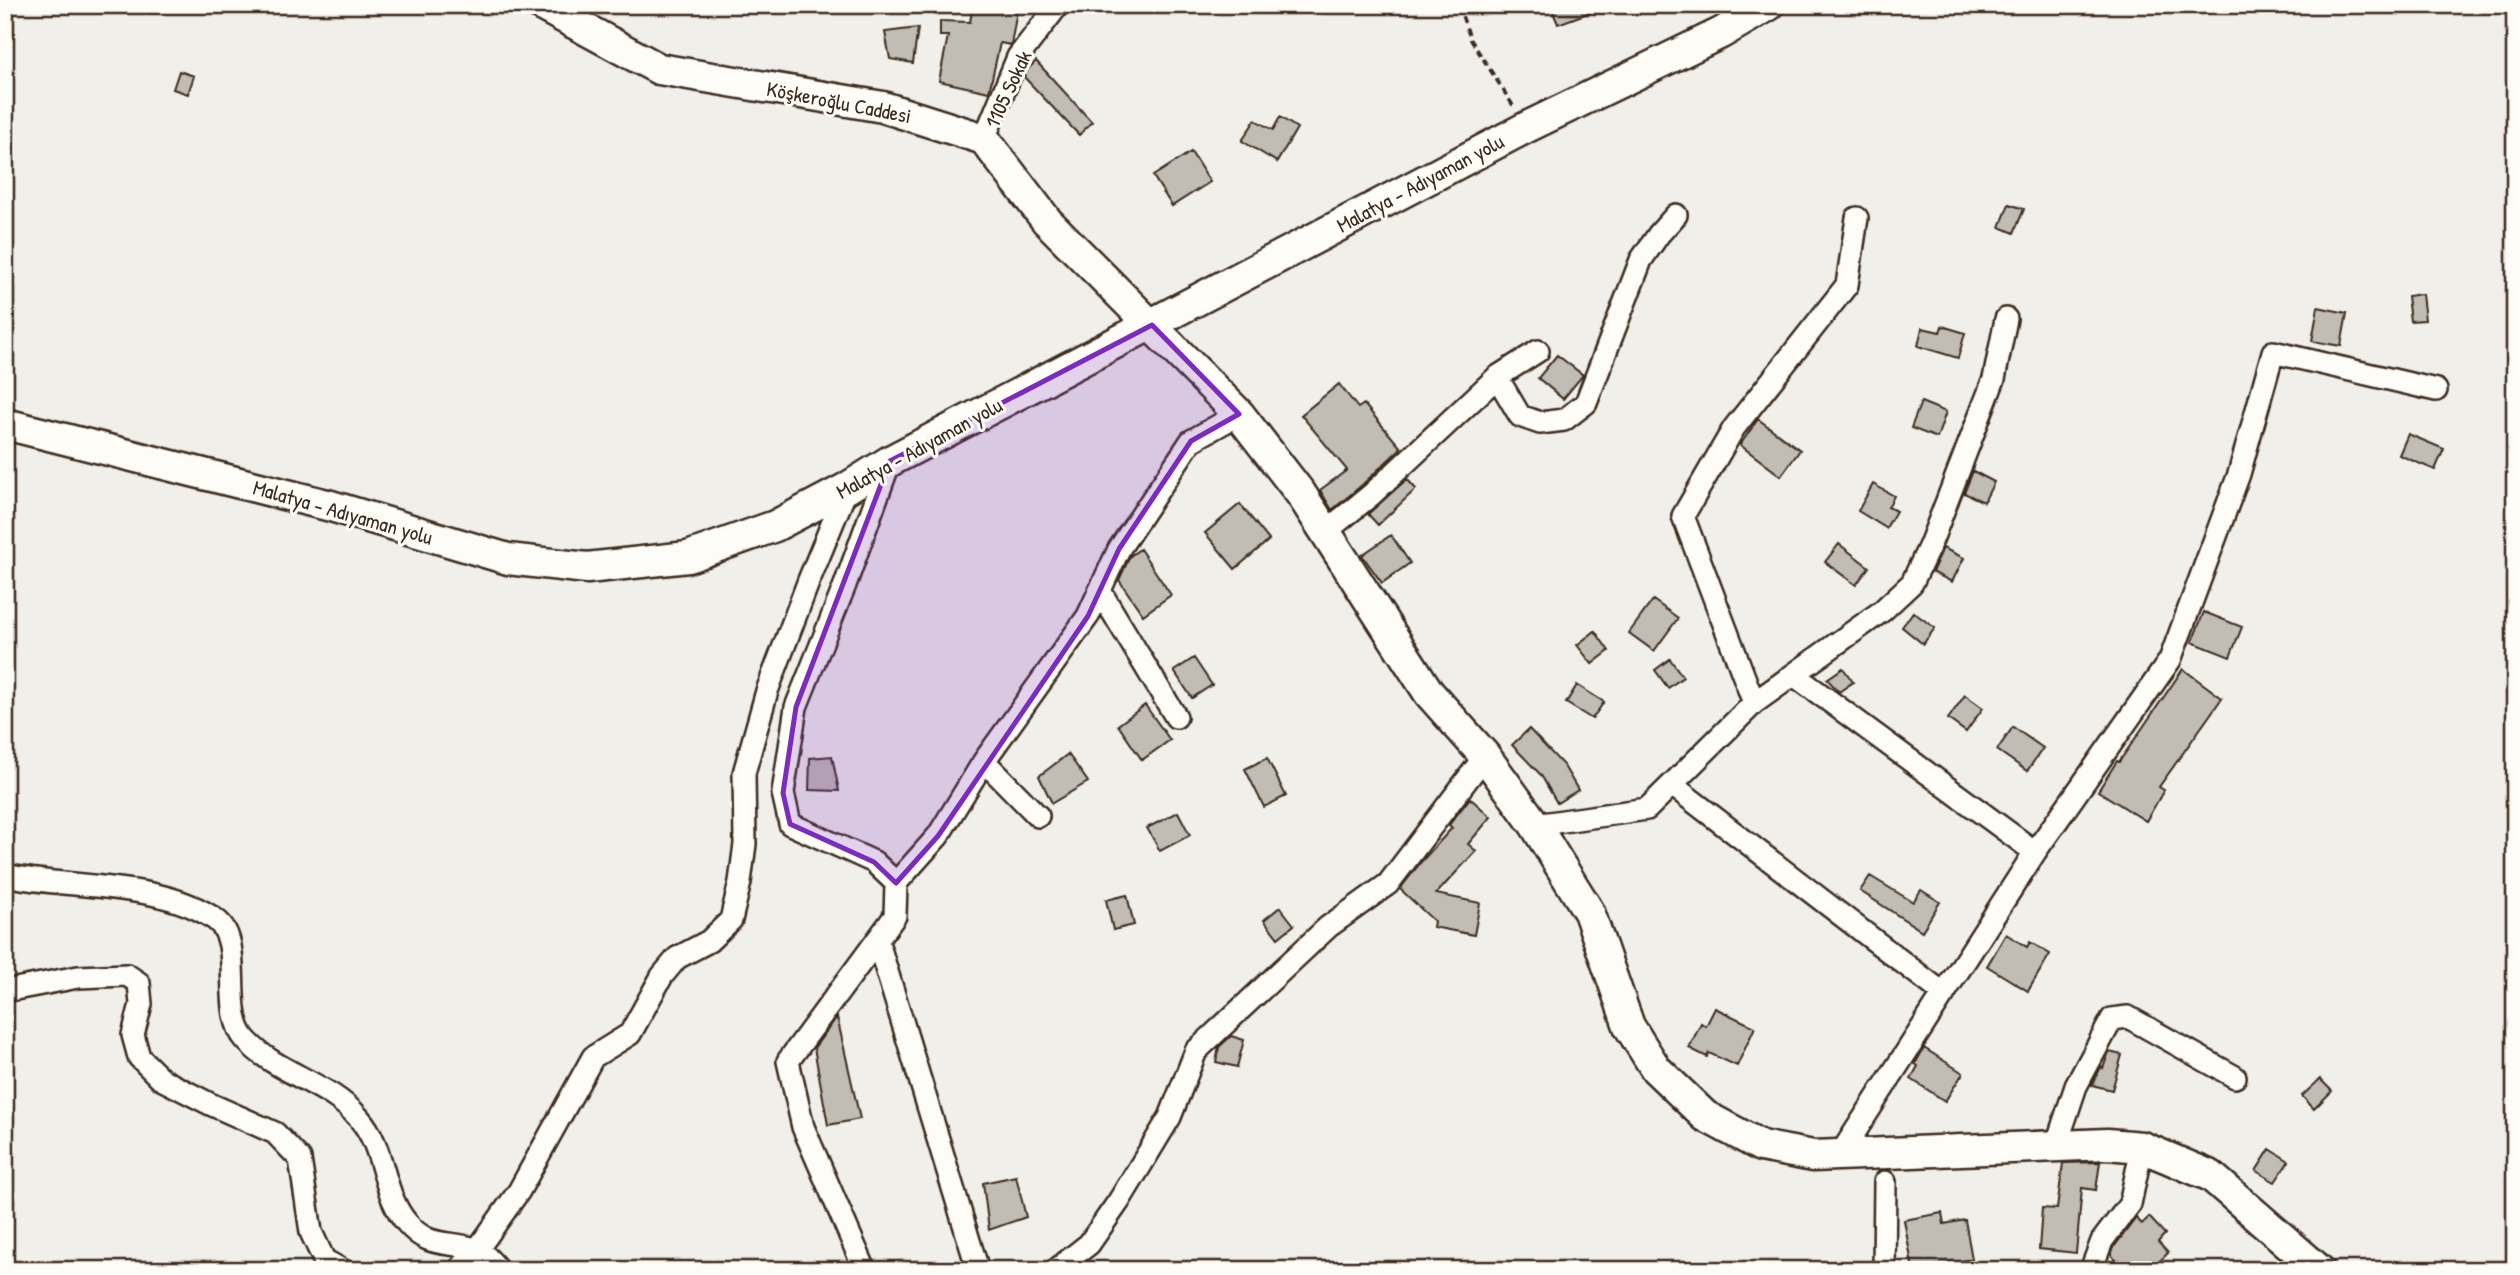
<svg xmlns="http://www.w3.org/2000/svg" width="2520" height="1275" font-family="'Patrick Hand',sans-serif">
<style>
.building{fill:#c1bcb4;stroke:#3b2a1e;stroke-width:2}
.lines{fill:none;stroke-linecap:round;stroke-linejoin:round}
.street-casing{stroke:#3b2a1e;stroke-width:26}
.secondary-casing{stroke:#3b2a1e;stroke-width:35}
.path{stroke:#3b2a1e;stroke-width:3.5;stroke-dasharray:7 5;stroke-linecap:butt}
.street{stroke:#fdfcf7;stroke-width:21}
.secondary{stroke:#fdfcf7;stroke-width:30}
.marked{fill:#7b2cbf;fill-opacity:0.2;stroke:#7b2cbf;stroke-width:5;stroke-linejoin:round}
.labels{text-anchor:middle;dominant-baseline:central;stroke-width:6;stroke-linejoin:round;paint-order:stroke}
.street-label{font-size:21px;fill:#3b2a1e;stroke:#fdfcf7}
</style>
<rect width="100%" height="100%" fill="#f1efea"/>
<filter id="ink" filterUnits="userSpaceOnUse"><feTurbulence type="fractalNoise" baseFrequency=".0143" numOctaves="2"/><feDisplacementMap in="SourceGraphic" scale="14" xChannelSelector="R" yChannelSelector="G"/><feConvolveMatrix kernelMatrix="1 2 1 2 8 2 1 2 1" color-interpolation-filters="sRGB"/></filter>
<g filter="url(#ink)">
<path class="building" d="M973 5H1018L1011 45 1000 43 989 92 939 81 948 36H940V21L970 22Z
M1550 5H1604V7L1558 24Z
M918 28 913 63 890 59 885 32Z
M1036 61 1092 122 1079 135 1024 77 1027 70Z
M179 71 194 76 188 94 173 89Z
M1280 117 1297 128 1277 162 1242 141 1255 120 1273 130Z
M1191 152 1210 182 1172 206 1153 176Z
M2009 204 2024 209 2014 233 2000 227Z
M2422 294 2425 320 2410 321 2407 296Z
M2318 307 2347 313 2341 346 2312 341Z
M1942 326 1965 333 1958 358 1918 346 1922 328 1940 332Z
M1557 355 1583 375 1563 399 1538 378Z
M1339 384 1358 408 1364 404 1401 448 1362 485 1332 510 1320 490 1347 470 1301 415Z
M1921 402 1946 412 1937 438 1911 428Z
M1758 419 1800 450 1781 476 1740 445Z
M2408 434 2444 449 2435 470 2399 455Z
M1973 471 1994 482 1984 502 1964 493Z
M1407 479 1416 489 1378 525 1368 514Z
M1873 484 1894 496 1888 507 1896 511 1886 528 1858 511Z
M1240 504 1269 540 1235 569 1205 533Z
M1391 535 1410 563 1382 583 1362 555Z
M1839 544 1869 567 1856 585 1825 562Z
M1943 548 1964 558 1952 582 1932 572Z
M1140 549 1171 595 1143 615 1119 580 1130 556Z
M1653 600 1678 618 1654 651 1629 633Z
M1913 612 1935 628 1923 644 1902 627Z
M2204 612 2242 627 2230 657 2192 642Z
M1595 631 1609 651 1592 664 1577 645Z
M1194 658 1212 685 1192 698 1174 671Z
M1670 659 1683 677 1668 688 1655 670Z
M1843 668 1853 682 1839 692 1827 679Z
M2183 669 2222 698 2159 787 2164 790 2146 821 2098 791 2117 761 2119 762Z
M1577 685 1604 702 1592 719 1566 703Z
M1965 695 1983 708 1966 732 1948 719Z
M1145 705 1170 740 1142 760 1118 725Z
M2013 727 2043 748 2027 771 1997 750Z
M1529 729 1564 766 1578 790 1557 803 1541 775 1512 745Z
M1068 754 1088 782 1052 803 1039 776Z
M832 756 839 791 809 790 810 758Z
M1267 758 1286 796 1264 807 1245 769Z
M1470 798 1491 817 1468 844 1476 851 1436 894 1480 903 1474 935 1433 927 1434 921 1400 889 1421 862 1452 828 1449 825Z
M1178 812 1190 835 1160 851 1147 828Z
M1870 876 1913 902 1921 890 1940 902 1922 931 1860 891Z
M1127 895 1134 925 1113 930 1106 900Z
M1280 907 1294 925 1278 938 1264 920Z
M2006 934 2027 947 2030 942 2050 954 2028 991 1987 966Z
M1715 1008 1755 1027 1737 1066 1709 1053 1707 1057 1689 1048 1701 1023 1706 1026Z
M837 1017 860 1119 828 1125 814 1048Z
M1231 1036 1244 1040 1237 1067 1216 1062 1219 1047Z
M1924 1048 1963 1073 1945 1101 1911 1079 1918 1066 1915 1064Z
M2109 1052 2122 1055 2112 1090 2092 1085 2101 1067 2103 1068Z
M2320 1079 2332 1091 2314 1109 2302 1096Z
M2270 1149 2289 1161 2275 1182 2256 1171Z
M2100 1162 2096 1190 2082 1188 2076 1253 2039 1249 2042 1208 2057 1209 2063 1163Z
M1016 1176 1026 1217 989 1230 983 1183Z
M1942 1213 1944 1224 1965 1220 1972 1259 1913 1270 1904 1220Z
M2149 1217 2165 1234 2158 1242 2168 1253 2151 1270H2125L2111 1255 2114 1247 2136 1218 2142 1224Z"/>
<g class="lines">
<defs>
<path id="street" d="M984 139 1018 57 1058 5
M1497 377 1538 351
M1325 532 1371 495 1497 377 1520 416 1540 423 1564 420 1586 403 1641 260 1659 234 1676 215
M1100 591 1176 717
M1794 675 2035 852
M1754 703 1683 516 1734 428 1847 285 1857 218
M984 761 1038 816
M1672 785 1944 994
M1535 825 1647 809 1754 703 1882 611 1912 583 1930 545 1994 379 2006 319
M5 875C69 889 163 881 216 920 246 942 220 1012 246 1040 277 1074 328 1082 359 1118 386 1148 381 1193 407 1223 429 1249 447 1240 475 1249 483 1252 493 1263 498 1270
M896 883 938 836 984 761 1088 616 1119 549 1191 441 1239 414
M878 942 978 1270
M5 991 78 977 127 975 139 983 141 1004 133 1035 139 1057 161 1079 210 1104 275 1133 300 1159 311 1232 324 1260 342 1270
M2056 1146 2076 1086 2112 1019 2128 1017 2235 1077
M1840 1155 2035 852 2170 660 2239 474 2273 352 2436 390
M459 1270 477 1250 519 1191 593 1057 630 1034 662 976 677 958 709 941 731 920 740 882 745 844 744 773 767 691 809 580 847 488
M865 1270 803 1127 788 1061 895 916 896 883 874 862 790 824 783 793 796 707 845 585 890 461
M1056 1270 1089 1244 1119 1201 1170 1117 1196 1051 1328 927 1388 884 1485 756
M1884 1270 1885 1182
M2091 1270 2102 1241 2130 1204 2142 1147"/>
<path id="secondary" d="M541 5 659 69 883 107 984 139 1047 221 1239 414 1301 494 1429 693 1485 756 1535 825 1589 912 1629 1026 1656 1069 1705 1116 1761 1146 1813 1156 2107 1144 2142 1147 2211 1176 2319 1270
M5 424 331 506 508 559 587 568 688 557 775 526 847 488 890 461 1527 127 1721 33 1769 5"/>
</defs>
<use href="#street" class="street-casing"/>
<use href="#secondary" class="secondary-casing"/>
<path class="path" d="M1458 5 1471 40 1514 107"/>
<use href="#street" class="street"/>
<use href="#secondary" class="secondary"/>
</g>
</g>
<path class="marked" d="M1152 325 1239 414 1191 441 1119 549 1088 616 938 836 896 883 874 862 790 824 783 793 796 707 890 461Z"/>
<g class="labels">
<g class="street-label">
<text transform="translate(1008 89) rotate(-65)">1105 Sokak</text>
<text transform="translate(839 102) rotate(11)">Köşkeroğlu Caddesi</text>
<text transform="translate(1420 183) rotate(-28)">Malatya - Adıyaman yolu</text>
<text transform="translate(919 448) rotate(-29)">Malatya - Adıyaman yolu</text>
<text transform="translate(343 512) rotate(16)">Malatya - Adıyaman yolu</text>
</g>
</g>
<rect width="2520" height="1275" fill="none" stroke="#fdfcf7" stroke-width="28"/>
<rect x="14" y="14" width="2492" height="1247" fill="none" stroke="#3b2a1e" stroke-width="2.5" filter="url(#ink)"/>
</svg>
